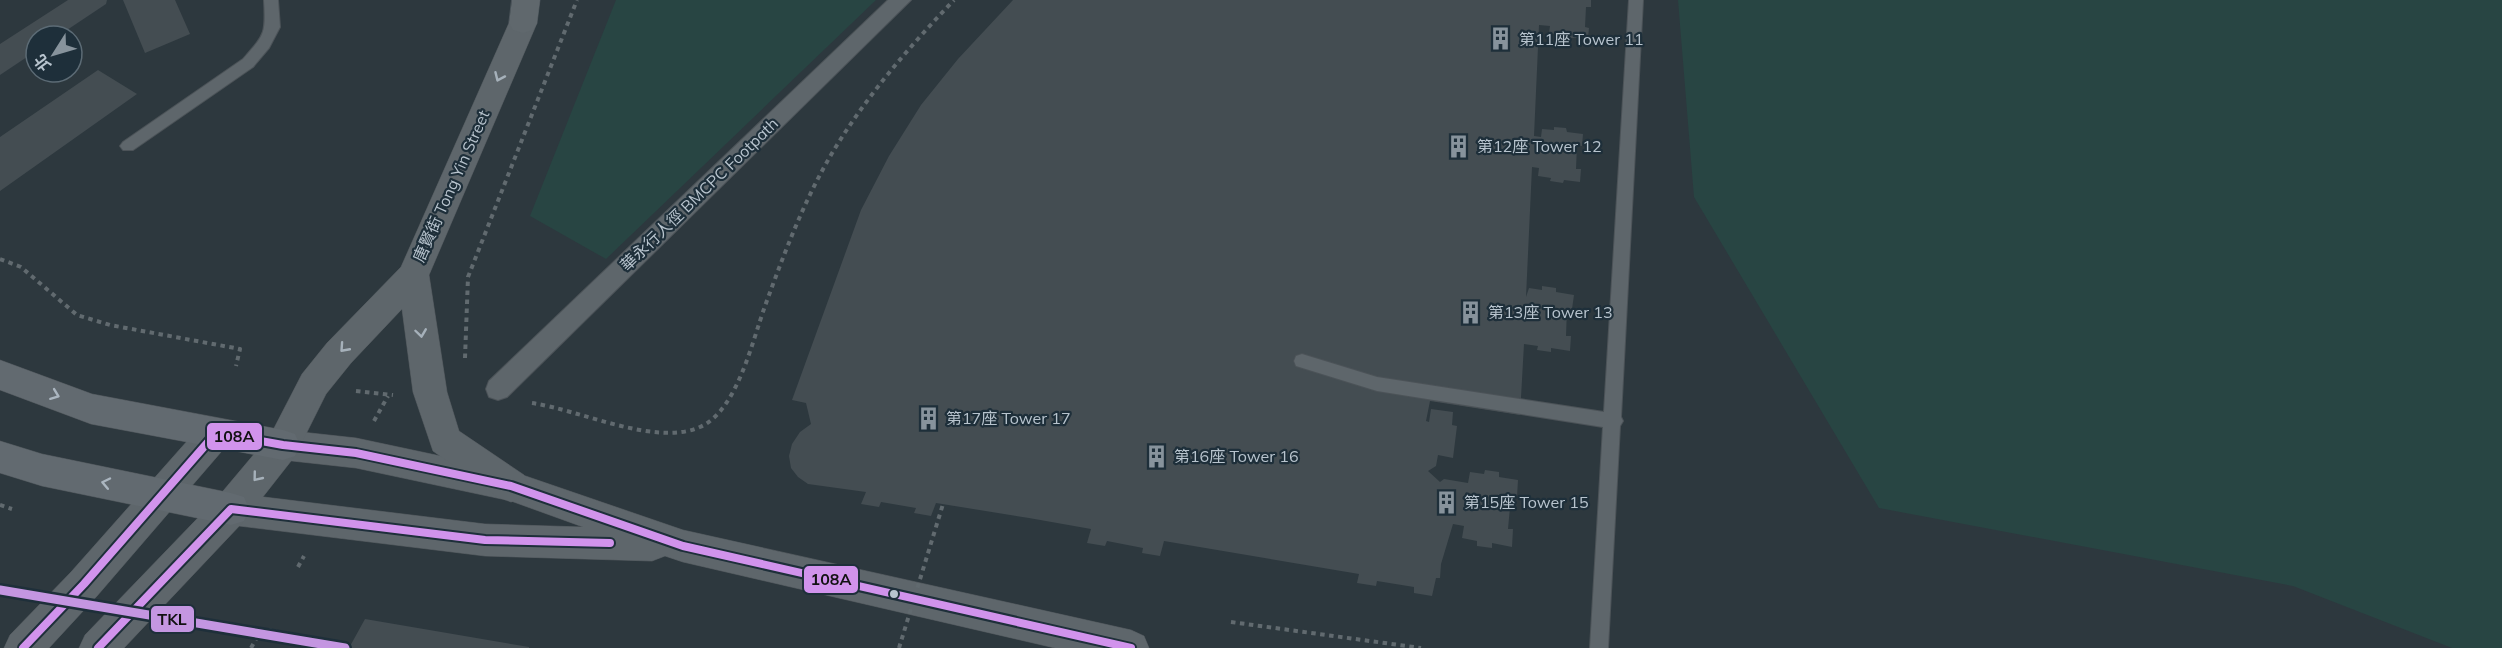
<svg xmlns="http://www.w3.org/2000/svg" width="2502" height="648" font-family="Mulish,'Noto Sans TC',sans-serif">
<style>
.green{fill:#284543}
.building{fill:#444d52}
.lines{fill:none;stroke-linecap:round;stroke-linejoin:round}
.service-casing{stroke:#4c5358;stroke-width:2}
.pedestrian-casing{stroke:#4c5358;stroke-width:2}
.minor-casing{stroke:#4c5358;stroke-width:1}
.tertiary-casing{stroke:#4c5358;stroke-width:1}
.secondary-casing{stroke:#4c5358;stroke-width:1}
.primary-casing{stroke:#4b545a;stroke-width:1}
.path{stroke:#616a6f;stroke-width:4;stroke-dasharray:4.5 4.5;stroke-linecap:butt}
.service{fill:#5e666b;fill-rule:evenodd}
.pedestrian{fill:#5e666b;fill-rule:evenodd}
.minor{fill:#5e666b;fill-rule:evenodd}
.tertiary{fill:#5e666b;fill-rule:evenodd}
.secondary{fill:#626a70;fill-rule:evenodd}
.primary{fill:#60686d;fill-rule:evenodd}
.path-bridge{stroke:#616a6f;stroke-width:4;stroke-dasharray:4.5 4.5;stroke-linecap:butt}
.bus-1-casing{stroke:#1e2f3a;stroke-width:12}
.bus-1{stroke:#d193ec;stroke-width:8}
.metro-1-casing{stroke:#1e2f3a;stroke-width:14}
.metro-1{stroke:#c496e1;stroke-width:9}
.oneway{stroke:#a6b1ba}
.oneway2{stroke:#abb6c0}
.bus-dot{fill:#b8c4ce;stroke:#1e2f3a;stroke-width:2}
.labels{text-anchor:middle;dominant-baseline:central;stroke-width:4.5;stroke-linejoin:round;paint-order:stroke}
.poi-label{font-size:16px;fill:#b8c4ce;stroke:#1e2f3a;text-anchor:start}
.street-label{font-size:16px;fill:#b8c4ce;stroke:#1e2f3a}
.line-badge{stroke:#1e2f3a;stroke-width:2}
.pale-badge-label{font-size:16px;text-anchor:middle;font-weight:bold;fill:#111}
</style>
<rect width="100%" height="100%" fill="#2d383e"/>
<path class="green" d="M616 0H876L606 259 530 216Z
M1678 0H2502V648H2452L2293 586 1879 508 1694 197Z"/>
<path class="building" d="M68 0H107L106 4 58 36H36V51L0 75V44Z
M123 0H175L190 34 145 53Z
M1013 0H1591V7H1586L1585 27 1589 28 1588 38H1560L1561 35 1549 33 1550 26 1539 25 1534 136 1541 137 1542 129 1554 130V127L1566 128 1567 132 1583 134 1582 146 1577 145 1576 169H1581L1580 182 1564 180 1563 183 1550 181 1551 178 1538 176 1539 168 1532 167 1526 297 1529 288 1542 290V286L1556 288V292L1574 295 1572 309 1567 308 1566 336H1571L1570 351 1551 348V352L1537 350 1538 346 1524 344 1520 415 1430 401 1426 421 1429 422 1431 409 1453 412 1452 425 1457 426 1453 458 1438 455 1436 466 1428 471 1440 482 1444 479 1468 483 1470 472 1484 474 1485 470 1499 472V477L1518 480 1517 497 1511 496 1508 529H1513L1512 547 1492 543V548L1477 546V541L1462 538 1464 526 1453 524 1441 564 1440 578H1436L1432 596 1414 593V587L1377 581 1376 586 1357 583 1359 574 1164 541 1160 556 1142 553 1143 548 1107 541 1105 546 1087 543 1091 529 1029 518 936 503 931 516 914 513 916 508 881 502 879 507 861 504 866 492 808 484 798 477 791 468 789 456 792 444 800 432 811 424 806 403 792 400 861 210 889 156 921 105 958 59Z
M98 70 137 94 0 191V137Z
M365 619 529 647V648H349Z"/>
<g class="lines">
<defs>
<path id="service" d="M264 0H278L280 27 269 48 253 67 133 150H123L120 146 123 142 243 59C265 34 266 34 264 0Z
M1629 0H1643L1621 417 1623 421 1620 426 1608 648H1590L1603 427 1377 391 1296 366 1294 361 1296 356 1302 354 1377 377 1604 412Z"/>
<path id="pedestrian" d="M888 0H911L507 397 498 400 489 397 486 389 489 381Z"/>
<path id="minor" d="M283 430 356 438 511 471 683 530 1131 630 1144 636 1149 648H1055L683 562 665 556 652 561 485 556 231 525 219 520 214 509 219 498 231 493 485 524 583 527 511 501 356 468 283 460 271 455 266 445 271 435Z"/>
<path id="tertiary" d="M523 13 533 16 537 23 429 275 447 392 459 431 524 475 529 486 524 497 511 502 498 497 433 451 413 392 402 309 351 363 326 394 295 456 244 521 124 648H79L85 635 218 497 271 434 302 374 327 343 401 267 509 23 513 16Z
M216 418 228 422 233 433 228 444 97 596 49 648H4L10 635 71 572 204 422Z"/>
<path id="secondary" d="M0 360 92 394 283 430 295 434 300 445 295 456 283 460 91 424 0 390Z
M0 441 42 454 231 493 244 497 249 509 244 521 231 525 42 486 0 473Z"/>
<path id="primary" d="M512 0H540L537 23 533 30 523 33 513 30 509 23Z"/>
</defs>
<use href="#service" class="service-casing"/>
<use href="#pedestrian" class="pedestrian-casing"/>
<use href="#minor" class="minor-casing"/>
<use href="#tertiary" class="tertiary-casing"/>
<use href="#secondary" class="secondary-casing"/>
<use href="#primary" class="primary-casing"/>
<path class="path" d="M0 259 21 267 77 315 110 325 240 349 236 366
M465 358 468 277 577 0
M356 391 393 395
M532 403C580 410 656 447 700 427 737 411 752 342 765 306 785 251 806 195 837 145 870 92 911 45 954 0
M374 421 388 396
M0 505 12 509
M298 567 304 556
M1231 622 1421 648
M251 648 262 629 347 645"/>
<use href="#service" class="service"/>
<use href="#pedestrian" class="pedestrian"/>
<use href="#minor" class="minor"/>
<use href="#tertiary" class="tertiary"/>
<use href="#secondary" class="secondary"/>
<use href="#primary" class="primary"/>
<path class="path-bridge" d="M899 648 943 504"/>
<defs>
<path id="bus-1" d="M23 648 84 584 216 433 283 445 356 453 511 486 683 546 1131 648
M98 648 231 509 485 540 610 543"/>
</defs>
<use href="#bus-1" class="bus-1-casing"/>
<use href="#bus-1" class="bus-1"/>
<defs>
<path id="metro-1" d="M0 590 345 648"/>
</defs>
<use href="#metro-1" class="metro-1-casing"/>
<use href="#metro-1" class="metro-1"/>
</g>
<defs><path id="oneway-chevron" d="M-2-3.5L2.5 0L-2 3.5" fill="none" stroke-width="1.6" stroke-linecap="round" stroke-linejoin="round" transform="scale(1.5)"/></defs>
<g class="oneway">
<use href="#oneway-chevron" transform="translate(499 77) rotate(114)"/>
<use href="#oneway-chevron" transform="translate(421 333) rotate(82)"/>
<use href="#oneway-chevron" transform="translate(344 348) rotate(132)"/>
<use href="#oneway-chevron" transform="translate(257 477) rotate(129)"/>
</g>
<g class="oneway2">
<use href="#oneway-chevron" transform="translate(55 395) rotate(21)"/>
<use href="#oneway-chevron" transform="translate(106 483) rotate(-168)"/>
</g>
<defs>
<symbol id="building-bare" viewBox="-9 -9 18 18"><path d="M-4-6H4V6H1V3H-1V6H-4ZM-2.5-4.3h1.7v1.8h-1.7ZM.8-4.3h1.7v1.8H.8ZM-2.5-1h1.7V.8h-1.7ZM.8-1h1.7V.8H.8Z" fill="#87939c" stroke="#1e2f3a" stroke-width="2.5" paint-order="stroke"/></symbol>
</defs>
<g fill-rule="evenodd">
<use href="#building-bare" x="1484" y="22" width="33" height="33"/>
<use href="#building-bare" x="1442" y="130" width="33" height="33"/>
<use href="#building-bare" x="1454" y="296" width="33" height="33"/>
<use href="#building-bare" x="912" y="402" width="33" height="33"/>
<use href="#building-bare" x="1140" y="440" width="33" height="33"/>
<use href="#building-bare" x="1430" y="486" width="33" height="33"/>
</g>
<circle class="bus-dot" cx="894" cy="594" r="5"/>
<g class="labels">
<g class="poi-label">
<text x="1519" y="39">第11座 Tower 11</text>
<text x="1477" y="146">第12座 Tower 12</text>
<text x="1488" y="312">第13座 Tower 13</text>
<text x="946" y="418">第17座 Tower 17</text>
<text x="1174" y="456">第16座 Tower 16</text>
<text x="1464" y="502">第15座 Tower 15</text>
</g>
<g class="street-label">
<text transform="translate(451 186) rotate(-66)">唐賢街 Tong Yin Street</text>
<text transform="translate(699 194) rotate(-44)">華永行人徑 BMCPC Footpath</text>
</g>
</g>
<g class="line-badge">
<rect x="206" y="422" width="57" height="29" rx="6" fill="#d193ec"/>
<rect x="803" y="565" width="56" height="29" rx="6" fill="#d193ec"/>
<rect x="150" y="605" width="45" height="28" rx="6" fill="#c496e1"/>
</g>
<g class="pale-badge-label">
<text x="234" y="442">108A</text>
<text x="831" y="585">108A</text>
<text x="172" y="625">TKL</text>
</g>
<g transform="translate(54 54) rotate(233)"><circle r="28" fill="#1e2f3a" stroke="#5c6b75" stroke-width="1.5"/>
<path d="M0-4.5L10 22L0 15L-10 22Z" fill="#87939c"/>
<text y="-9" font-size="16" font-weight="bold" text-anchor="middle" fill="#b8c4ce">北</text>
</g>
</svg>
